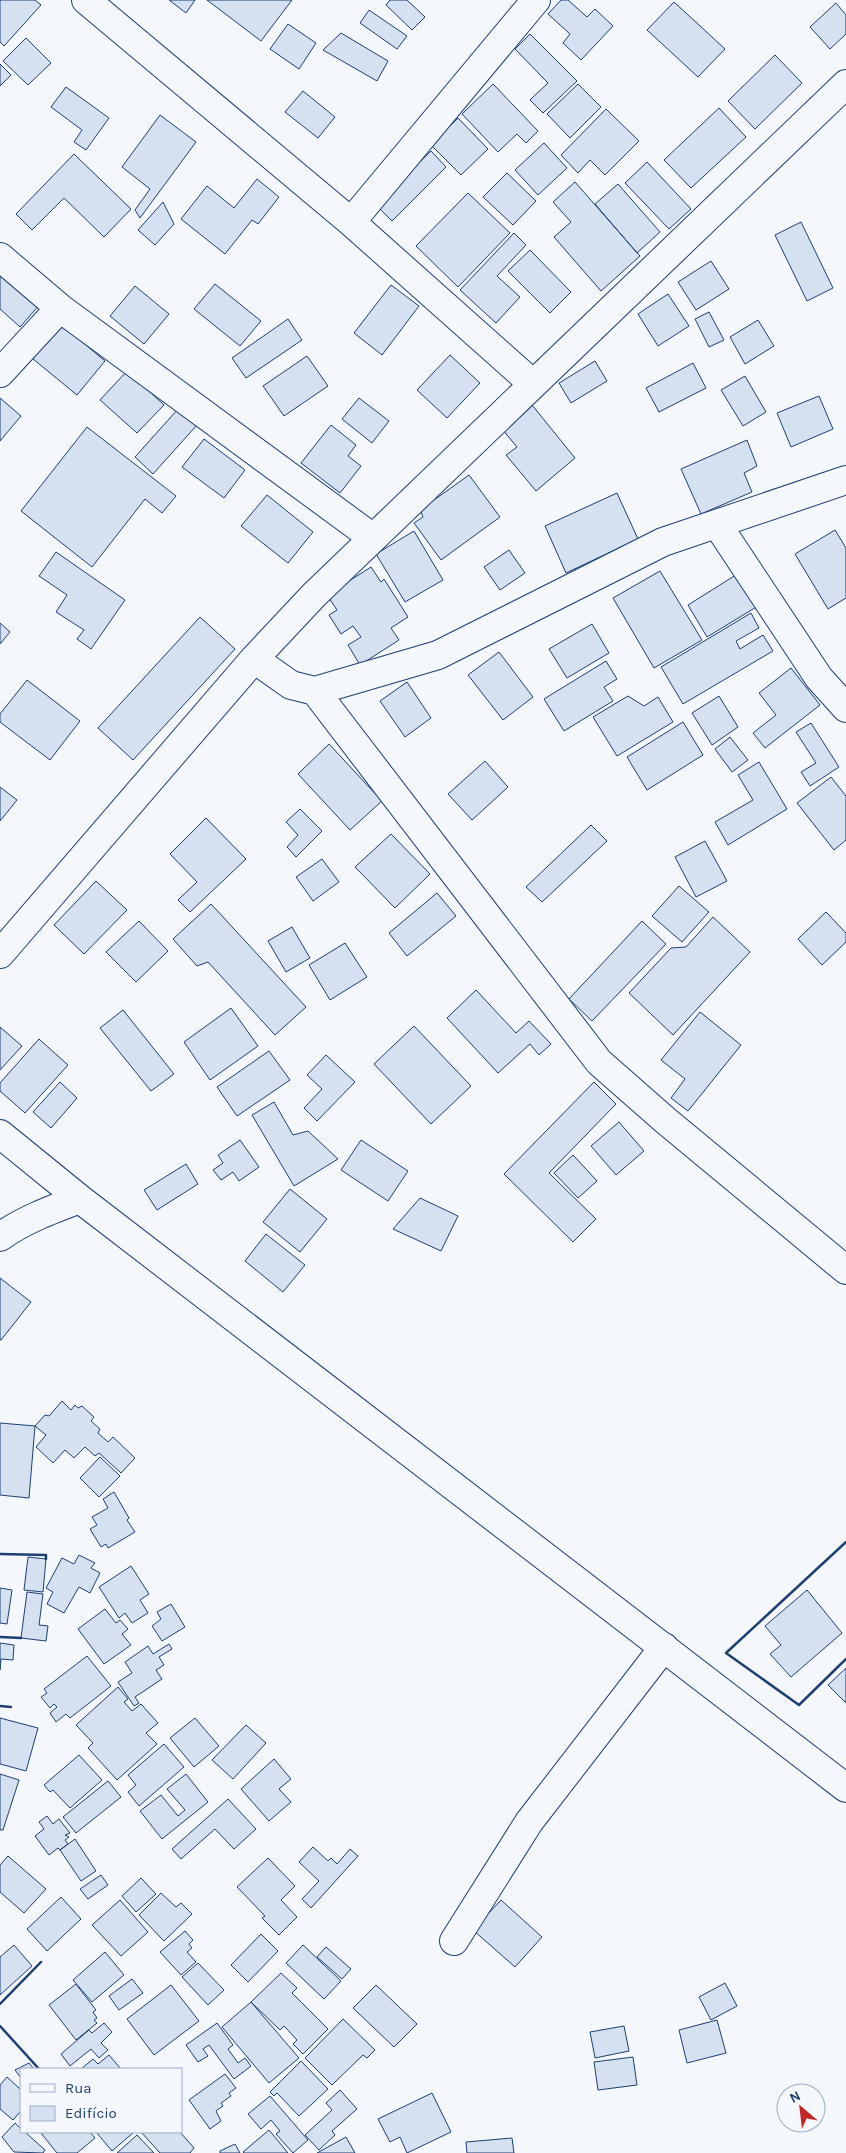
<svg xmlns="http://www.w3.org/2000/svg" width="846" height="2153" font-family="Karla,sans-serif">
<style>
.building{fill:#d5e0f0;stroke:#1d3f73}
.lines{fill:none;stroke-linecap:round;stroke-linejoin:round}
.minor-casing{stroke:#1d3f73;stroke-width:30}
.tertiary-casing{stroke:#1d3f73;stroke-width:30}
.minor{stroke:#f4f7fb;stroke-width:28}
.tertiary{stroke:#f4f7fb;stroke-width:28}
.wall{stroke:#1d3f73;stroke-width:2.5}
</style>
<rect width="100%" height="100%" fill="#f4f7fb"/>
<path class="building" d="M0 0H35L41 5 4 46 0 42Z
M169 0H195L186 13Z
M207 0H292L261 41Z
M390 0H407L425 17 412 30 386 5Z
M561 0H568L587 17 595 9 613 26 581 60 563 43 570 34 548 14Z
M674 2 725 49 698 77 647 30Z
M836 3 846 15V34L830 49 810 27Z
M369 10 407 36 397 49 360 23Z
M288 24 316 43 299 69 270 49Z
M341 33 388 61 377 81 323 50Z
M530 34 577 81 543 113 530 100 548 83 515 49Z
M26 38 51 63 28 85 3 61Z
M775 55 802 83 755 129 728 101Z
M0 64 11 75 0 86Z
M493 84 538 131 526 143 517 134 498 152 462 114Z
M578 84 601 107 570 138 547 114Z
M66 87 109 118 86 150 74 142 82 130 51 107Z
M303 91 335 117 318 138 285 112Z
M719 108 746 137 691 188 664 160Z
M606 109 639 141 605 175 590 160 578 173 561 155Z
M160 115 196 142 140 218 135 210 150 189 122 167Z
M458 118 488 149 461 175 431 145Z
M544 143 567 168 538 195 515 170Z
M431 151 446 167 392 221 376 205Z
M74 154 131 209 104 237 64 198 32 230 16 214Z
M647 162 691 209 669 229 625 183Z
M507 173 536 201 513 225 483 197Z
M257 179 279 197 258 224 252 220 225 254 181 219 207 186 234 208Z
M575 182 640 256 601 291 554 237 571 222 553 202Z
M618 184 660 232 637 253 595 204Z
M468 193 510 233 458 287 416 246Z
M163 202 174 224 155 245 138 230Z
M801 222 833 288 807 301 775 235Z
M514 233 526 245 497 276 520 297 496 323 460 290Z
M530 250 571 292 550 313 508 271Z
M711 261 729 289 696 310 678 282Z
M0 271 41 303 20 327 0 309Z
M215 284 261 321 240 346 194 309Z
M391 285 419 306 382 355 354 333Z
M135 286 169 314 144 344 110 316Z
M668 294 689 326 658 346 638 314Z
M709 312 724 340 709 347 695 319Z
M288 319 302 340 246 378 232 358Z
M56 320 105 361 77 395 27 354Z
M758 320 774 346 745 364 730 337Z
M450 355 480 383 447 418 417 390Z
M307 356 328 386 284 416 263 386Z
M595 361 607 381 571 403 559 383Z
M693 363 706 388 659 412 646 388Z
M127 371 164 405 137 433 100 400Z
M745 376 766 412 743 426 721 390Z
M819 396 833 429 791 447 777 413Z
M0 398 21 416 0 441Z
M359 398 389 421 372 443 342 419Z
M532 405 575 458 536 491 506 455 517 447 502 429Z
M178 409 197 425 153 474 135 457Z
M331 425 356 445 348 456 361 466 340 493 301 463Z
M87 427 176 496 162 513 145 499 92 567 21 511Z
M204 439 245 470 224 498 182 467Z
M747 440 757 466 744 473 752 492 701 514 681 469Z
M469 475 500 517 441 560 414 523 423 517 420 510Z
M617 493 638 539 566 573 545 526Z
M267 495 313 532 288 563 241 526Z
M835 530 846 548V598L828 609 795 554Z
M414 531 443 580 405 602 376 554Z
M509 550 525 573 500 590 484 567Z
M56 552 125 600 91 649 77 639 84 630 56 612 67 595 39 576Z
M371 567 381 582 384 579 408 617 391 628 399 640 360 665 348 645 361 637 353 626 341 634 329 615 337 610 327 595Z
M660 571 702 640 654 668 613 598Z
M739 573 758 606 707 637 688 605Z
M751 613 759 628 736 641 740 649 763 635 773 651 683 704 661 667Z
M200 617 235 649 133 760 98 728Z
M0 623 10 632 0 644Z
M592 624 609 653 567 678 549 649Z
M499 652 533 697 503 720 468 675Z
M606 661 617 679 604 687 613 701 564 731 544 699Z
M791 668 820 705 765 748 753 733 776 715 759 693Z
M27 680 80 721 50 760 0 722V714Z
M407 682 431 718 405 737 380 701Z
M628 696 644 706 658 697 673 722 617 756 593 717Z
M719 696 738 727 712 745 692 713Z
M683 722 703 755 647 790 627 757Z
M811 723 839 767 810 786 801 772 816 763 796 732Z
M730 737 748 760 732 772 715 749Z
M329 744 382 801 350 830 298 774Z
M485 761 508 787 472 820 448 794Z
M759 762 787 809 728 845 715 822 753 800 738 775Z
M831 777 846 796V840L834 850 797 803Z
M0 787 17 800 0 821Z
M300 809 322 831 296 857 287 847 298 835 286 822Z
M206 818 246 859 190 912 178 900 197 882 170 854Z
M591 825 607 841 542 902 526 887Z
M391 834 430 874 395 908 355 867Z
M705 841 727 881 696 897 675 857Z
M322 859 339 882 313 901 296 877Z
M96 881 127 910 84 954 54 925Z
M679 886 709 912 682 942 652 916Z
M437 893 456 916 407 956 389 933Z
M211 904 306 1007 275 1035 208 962 197 966 173 939Z
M826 912 846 933V942L822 965 798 939Z
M713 917 750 952 673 1035 629 993 671 948 686 947Z
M139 921 168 951 136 982 106 952Z
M642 921 666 944 592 1021 569 999Z
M292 927 310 958 286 972 268 941Z
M345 943 367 977 330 1000 309 965Z
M476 990 516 1033 529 1021 551 1044 539 1055 530 1044 498 1073 447 1018Z
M231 1008 258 1046 210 1080 184 1042Z
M123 1010 174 1074 151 1091 100 1028Z
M700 1012 741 1045 688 1111 671 1098 685 1079 661 1060Z
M414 1026 471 1086 431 1124 374 1064Z
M0 1027 22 1046 0 1070Z
M39 1039 68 1065 25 1113 0 1091V1083Z
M269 1051 290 1080 237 1116 217 1087Z
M326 1055 355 1082 317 1121 304 1108 322 1089 307 1075Z
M60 1082 77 1098 51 1128 33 1112Z
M594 1082 616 1104 549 1173 596 1219 573 1242 504 1174Z
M274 1102 293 1135 308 1131 338 1159 294 1186 252 1115Z
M619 1122 644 1151 616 1175 591 1146Z
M240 1140 259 1167 239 1181 233 1172 221 1180 213 1170 223 1163 218 1155Z
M361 1140 408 1171 388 1201 341 1170Z
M573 1155 597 1181 578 1198 554 1173Z
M186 1164 198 1184 157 1210 144 1190Z
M290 1189 327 1219 300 1252 263 1222Z
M420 1198 458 1216 441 1251 393 1229Z
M266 1234 305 1265 283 1292 245 1261Z
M0 1278 31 1302 1 1340H0Z
M62 1401 71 1410 75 1405 78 1408 82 1406 94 1417 91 1421 100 1429 98 1433 108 1442 113 1437 135 1458 121 1473 99 1453 95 1456 85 1447 74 1458 65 1450 53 1463 36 1447 46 1435 35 1426 45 1415 49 1416Z
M0 1423 35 1426 29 1498 0 1495Z
M100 1457 120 1476 99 1497 80 1478Z
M114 1492 129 1518 127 1520 135 1532 108 1548 106 1544 101 1547 90 1529 97 1525 92 1517 108 1508 103 1499Z
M79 1555 95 1563 91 1568 100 1573 90 1593 79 1587 64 1613 47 1604 53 1592 46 1588 62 1558 74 1564Z
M28 1557 46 1559 43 1592 24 1590Z
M131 1566 149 1594 140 1600 148 1613 132 1623 125 1613 119 1618 99 1587Z
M0 1588 12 1590 7 1624 0 1623Z
M807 1590 842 1633 791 1677 770 1654 781 1645 765 1626Z
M27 1592 43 1594 39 1625 48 1626 46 1641 21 1638Z
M171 1604 185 1627 162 1641 152 1626 161 1619 157 1612Z
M105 1609 116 1623 120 1620 128 1629 122 1634 131 1645 104 1664 78 1629Z
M0 1643 14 1645 13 1660 1 1659 0 1670Z
M169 1644 172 1649 159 1657 164 1665 156 1670 162 1679 135 1697 139 1703 134 1706 118 1682 132 1673 125 1662 148 1646 153 1654Z
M87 1656 111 1686 70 1718 66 1714 56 1722 50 1713 57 1707 54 1704 50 1708 41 1697 47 1693 44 1689Z
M846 1668V1703L828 1685Z
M118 1687 128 1699 124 1702 132 1711 141 1704 158 1723 146 1733 157 1744 117 1780 88 1748 93 1743 76 1725Z
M0 1718 38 1728 26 1771 0 1764Z
M195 1718 219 1746 194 1767 170 1738Z
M246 1725 266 1743 233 1779 212 1760Z
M164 1744 184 1767 139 1806 128 1792 136 1785 128 1775Z
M79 1755 102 1780 70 1808 53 1790 50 1792 44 1785Z
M274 1759 291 1779 279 1789 291 1802 269 1821 241 1789Z
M0 1774 19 1780 3 1830H0Z
M186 1774 208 1802 162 1839 140 1811 161 1795 178 1816 185 1810 167 1789Z
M108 1781 121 1797 76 1833 63 1817Z
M228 1799 256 1829 234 1849 215 1829 181 1859 172 1849Z
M47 1816 53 1824 59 1819 70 1833 65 1835 69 1837 65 1840 68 1844 60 1850 58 1848 49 1855 35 1836 44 1829 39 1822Z
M75 1839 96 1871 81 1881 60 1850Z
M313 1847 328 1861 331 1858 337 1864 350 1849 358 1856 311 1908 302 1899 319 1881 299 1862Z
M8 1856 46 1889 24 1913 0 1892V1865Z
M268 1858 295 1886 281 1900 297 1917 279 1935 262 1918 265 1916 237 1887Z
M101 1875 108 1885 88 1899 80 1889Z
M141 1878 156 1894 136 1912 122 1896Z
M161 1893 176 1907 181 1903 192 1914 164 1941 139 1915Z
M61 1897 81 1919 47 1951 27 1929Z
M120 1900 148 1932 121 1956 92 1925Z
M501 1900 542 1937 515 1967 473 1930Z
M185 1931 193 1940 189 1944 192 1948 187 1952 196 1962 181 1975 160 1952Z
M261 1934 278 1951 248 1982 231 1965Z
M14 1945 32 1966 0 1995V1957Z
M303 1945 341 1981 324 1999 286 1963Z
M326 1947 351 1969 342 1979 317 1957Z
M105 1952 124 1975 92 2002 73 1980Z
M198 1963 224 1990 208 2005 182 1977Z
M281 1973 297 1988 292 1993 328 2029 303 2054 293 2044 297 2040 284 2026 280 2030 251 2002Z
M132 1979 143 1993 119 2010 109 1996Z
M725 1983 737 2006 711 2020 699 1997Z
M76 1984 96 2010 93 2012 97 2018 94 2020 97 2023 76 2040 49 2005Z
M171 1985 199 2021 154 2055 127 2019Z
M376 1985 417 2024 394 2047 353 2008Z
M251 2002 299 2058 269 2083 222 2027Z
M343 2019 375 2050 367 2058 363 2055 332 2085 305 2058Z
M717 2020 726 2053 687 2063 679 2030Z
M104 2023 112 2032 101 2043 108 2050 99 2058 91 2049 70 2066 61 2054 89 2030 92 2033Z
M217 2023 233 2045 228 2049 238 2063 245 2058 251 2066 234 2079 209 2045 203 2049 208 2056 198 2062 186 2045Z
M624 2026 629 2051 595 2058 590 2032Z
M109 2055 121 2069H81L93 2059 98 2064Z
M633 2057 637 2085 598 2090 594 2062Z
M301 2061 328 2089 299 2116 277 2093 274 2096 270 2092Z
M29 2063 34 2069H21V2078L15 2070Z
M225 2074 236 2088 229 2093 231 2096 221 2103 223 2106 216 2111 221 2121 210 2129 189 2100Z
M7 2077 20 2089 21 2087V2111L13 2120 0 2109V2085Z
M340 2090 357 2109 332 2131 335 2135 319 2150 305 2135 332 2110 326 2103Z
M432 2093 451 2132 407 2153 400 2137 390 2142 378 2119Z
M270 2096 308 2140 293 2153 276 2134 280 2131 271 2120 261 2129 248 2114Z
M15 2123 21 2129V2132H25L45 2150 43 2153 14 2152 2 2137Z
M269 2130 288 2153H244L243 2152Z
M43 2132H90L95 2138 77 2153H57L41 2133Z
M96 2132H134L112 2151Z
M141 2132H180L194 2148 190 2153H160Z
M137 2135 154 2153H117Z
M346 2137 355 2153H317Z
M512 2138 514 2153H467L466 2142Z
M235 2144 240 2153H220V2151Z"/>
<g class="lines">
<defs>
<path id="minor" d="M86 0 351 222 533 384
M351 222 536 0
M0 257 60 308 373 538
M0 373 60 308
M717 524 819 678 846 708
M254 659 291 685 315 691 438 655 663 542 846 480
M315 691 599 1062 665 1120 846 1270
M0 954 254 659 314 595 846 84
M454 1941 529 1822 664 1647"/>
<path id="tertiary" d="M0 1134 80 1199 846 1788
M0 1237C23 1220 53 1209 80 1199"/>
</defs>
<use href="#minor" class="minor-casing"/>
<use href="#tertiary" class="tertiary-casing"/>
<use href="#minor" class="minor"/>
<use href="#tertiary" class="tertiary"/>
<path class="wall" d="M846 1542 726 1653 799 1705 846 1659
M0 1554 46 1555V1559
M0 1637 21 1638
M0 1706 11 1707
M0 2004 41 1962
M0 2026 39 2069"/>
</g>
<rect x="20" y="2068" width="162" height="65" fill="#f4f7fb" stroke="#9eadc5"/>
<rect x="30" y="2084" width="25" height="8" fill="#f4f7fb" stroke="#9eadc5"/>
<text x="65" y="2093" font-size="15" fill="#1d3f73">Rua</text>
<rect x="30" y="2106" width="25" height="15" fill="#d5e0f0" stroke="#9eadc5"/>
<text x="65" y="2118" font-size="15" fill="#1d3f73">Edifício</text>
<g transform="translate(801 2108) rotate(332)"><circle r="24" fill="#f4f7fb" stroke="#9eadc5"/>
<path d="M0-4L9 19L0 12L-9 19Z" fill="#c62828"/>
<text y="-8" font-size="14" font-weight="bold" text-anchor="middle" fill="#1d3f73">N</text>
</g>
</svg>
